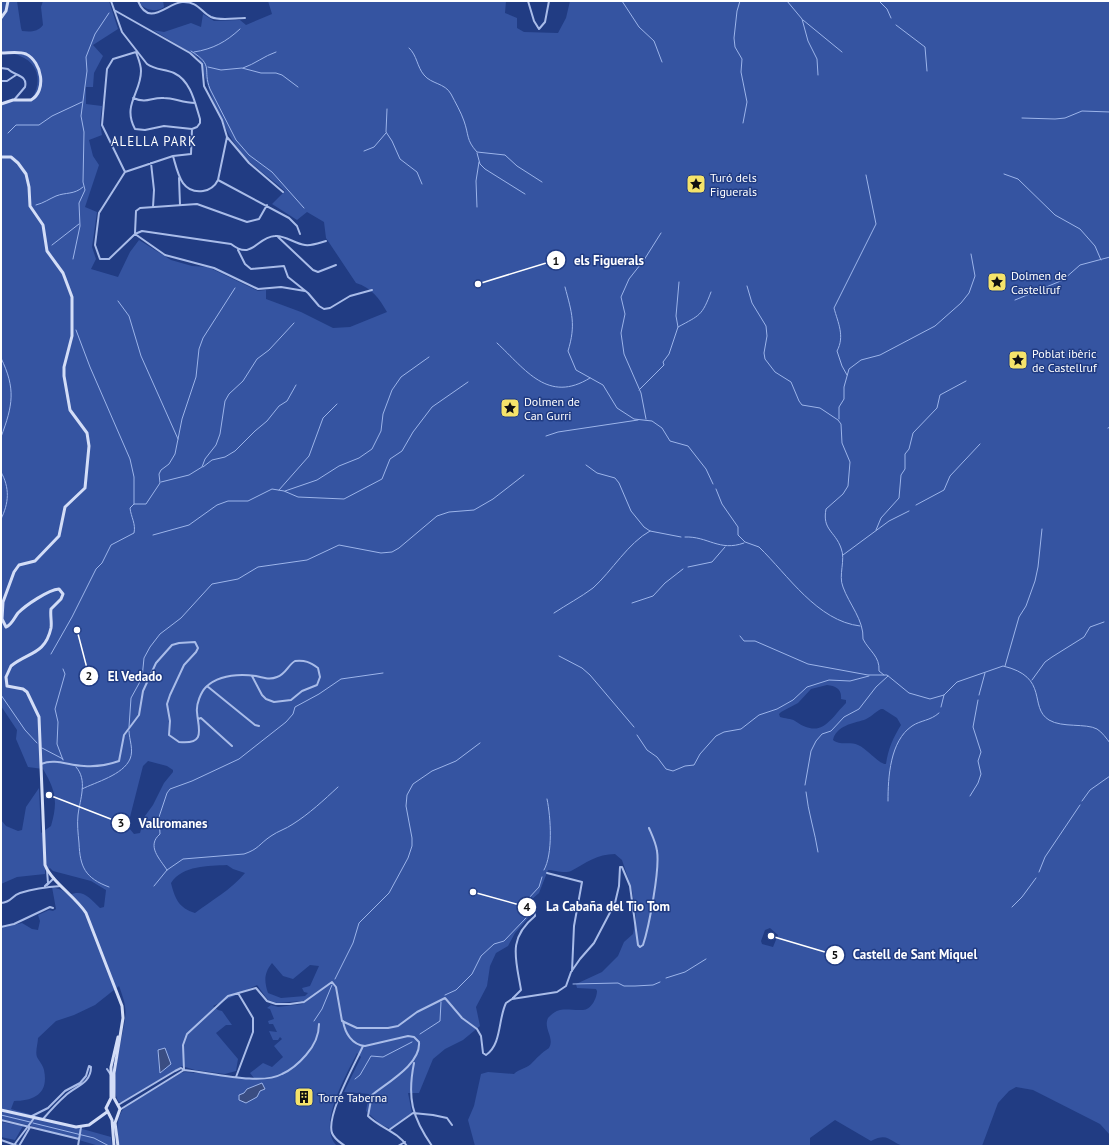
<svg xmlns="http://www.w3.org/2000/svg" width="1111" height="1147" font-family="'PT Sans',sans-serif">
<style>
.green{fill:#3554a1;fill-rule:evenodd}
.water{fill:#3a4d82;stroke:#9cb4ea}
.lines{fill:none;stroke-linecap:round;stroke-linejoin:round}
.stream{stroke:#9cb4ea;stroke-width:1}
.street{stroke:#a9bce9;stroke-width:2}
.secondary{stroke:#d3ddf7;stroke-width:3}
.labels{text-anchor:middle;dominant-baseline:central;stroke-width:3;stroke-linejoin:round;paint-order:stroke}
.poi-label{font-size:12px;fill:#fff;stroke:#213c83;text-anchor:start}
.neighbourhood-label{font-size:13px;letter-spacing:1px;fill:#fff;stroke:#213c83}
.leader{fill:none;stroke:#fff;stroke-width:1.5}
.callout-dot{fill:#fff;stroke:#213c83;stroke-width:1.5}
.mark-label{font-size:12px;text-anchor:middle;font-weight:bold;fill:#111}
.callout-label{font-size:13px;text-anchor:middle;font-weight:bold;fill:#fff;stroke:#213c83;stroke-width:3;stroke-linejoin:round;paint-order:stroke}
</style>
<rect width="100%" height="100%" fill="#213c83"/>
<path class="green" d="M1 1H17L21 28 22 31C30 32 38 32 43 25L41 7 43 1H109L118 29 93 45 103 56 94 73 93 87H86V104L102 106 100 123 102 135 89 140 93 156 99 165 85 207 97 212 92 247 96 259 91 269 118 277 130 252 139 240 171 260 192 266 208 267 258 291 266 290V299L301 312 333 328 350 327 387 312C379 298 372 288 356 283L326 238 324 222 307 212 297 220 272 204 285 191C274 181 261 172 250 162 224 137 209 92 199 58L153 30 164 32 191 23 201 27 203 14 214 21 240 20 246 25 272 14 268 1H506L505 13 517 18V28L524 32 558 33 566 18 570 1H1110V1135L1100 1124 1033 1090 1016 1087 1009 1091 998 1103 982 1146C960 1146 927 1147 905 1146 890 1144 890 1131 871 1141L835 1120 810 1138V1146H475L468 1120 474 1106 481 1074 488 1072 514 1074C519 1069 525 1069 531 1064 537 1058 541 1053 549 1048 555 1037 543 1029 548 1018 559 1005 569 1011 583 1010 591 1010 597 998 597 991L596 989 577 988 576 984 602 972 618 956 624 942 633 934 636 918 632 890 622 860 615 854C597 854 586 863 571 871 565 874 554 870 548 870L539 893 531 900V915L515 933 508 946 496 953 490 966 487 986 476 1007 480 1026 463 1040 445 1049 433 1059 419 1093H408L412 1113 391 1129 380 1124 366 1111 369 1094 344 1092 361 1057 357 1053C347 1074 316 1126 337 1146H120C116 1133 116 1118 124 1108 128 1102 172 1079 181 1073L185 1072 254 1078 250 1073 263 1063 272 1067 283 1057 274 1046 282 1039 280 1037 278 1040H273L269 1031 277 1032 273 1024H269L268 1021 274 1019 270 1009 267 1008 271 1005 278 1007 303 1004 301 1001 277 1003 268 1000 257 985 213 1006 218 1010 222 1011 232 1025H226L216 1033 238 1059 236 1071 225 1074 195 1070 182 1066 123 1102H119C108 1089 123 1036 125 1019 127 1007 123 997 119 986L95 1005 74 1015 56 1021 38 1038C38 1043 35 1052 37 1057 39 1061 43 1065 44 1070 49 1094 34 1101 14 1101L11 1109 111 1137 112 1146H99L32 1126 1 1119V928L22 923 32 929 38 930 40 921 38 915 49 910 53 911 56 909 52 887 62 890 69 895C84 889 89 898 100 908L104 907 106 890 91 881 53 871 50 868 45 871V874L17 877 1 884V820L6 826 18 831 22 830 26 807 39 788 41 833 51 826C58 802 56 791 43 769L28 767 16 739 17 730 1 706V103L32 98C42 83 39 63 20 56 15 53 7 54 1 54ZM827 685C836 686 842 689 841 699L846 700V703C830 719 822 740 795 721 791 718 785 719 780 717L779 714 781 712 798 703 811 689ZM881 709H883L897 718 901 725C893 738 888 749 886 764 880 765 866 748 858 745 850 741 840 746 833 740 836 726 853 723 864 720 870 718 875 712 881 709ZM148 761 167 766 173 770V772L164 783 153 805 145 816 140 833 134 834 129 828 130 817 143 766ZM227 865 233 869 245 873C231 890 212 900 195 913 179 908 175 899 171 883 183 865 208 866 227 865ZM770 928 778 935 773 947 762 944 761 941 765 930ZM272 963 283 976 293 979 310 965 319 966 310 986 302 988 304 992 308 993 305 996 281 998 268 993C264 981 264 973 272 963Z
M140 1H163L164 7C156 12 149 11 141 5Z
M1 1122 23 1126 15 1140 1 1137Z"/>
<path class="water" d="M165 1048 171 1064 160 1073 158 1050Z
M262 1083 265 1089 260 1091 257 1097 246 1103 239 1100V1095L244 1093 247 1089Z"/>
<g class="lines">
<path class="stream" d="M622 1 639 27 654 41 662 62
M740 1 737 11 734 38 735 47 742 59 741 72 747 102 743 123
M787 1 802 19 808 41 817 59 818 75
M879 1 887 9 891 18
M803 20 842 52
M896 25 925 47 927 71
M409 48C417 55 417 67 424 75 431 84 445 83 451 94 455 102 461 112 464 121 469 135 466 140 477 152L505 155 517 166 542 182
M191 51C215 66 202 69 210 89L236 140 249 155 272 172 304 208
M194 52C213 49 226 42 240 29
M208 67 221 70 242 68 261 73H276L282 75 298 87
M243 68C255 64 264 56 276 52
M387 109 386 132 392 141 400 159 417 172 422 184
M1022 118 1055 119 1065 118 1082 111 1110 112
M8 133 16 125H39L52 116 82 102
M364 151 374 147 386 133
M477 153 480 164 485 169 525 194
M1004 174 1018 179 1055 215 1080 229 1095 246 1101 260
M36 205C44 203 49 199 56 196 66 192 74 195 83 187
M477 207 476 181 479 162
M52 245 79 224
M73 259 80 226 79 203 85 190 83 182 84 132 81 116 87 71 86 57 95 34 109 13
M747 286 752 303 766 326 767 336 764 353 765 359 775 372 791 382 799 401 802 405 820 408 838 420 841 424 842 443 850 462 848 486 843 494 826 509C822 530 835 531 841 548 846 560 838 575 843 587 849 604 864 620 863 639 869 651 880 656 879 671L884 675
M565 287C572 313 576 325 568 351L576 370 603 385 617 408 634 419 652 421 662 428 670 441 688 446 706 469 713 484
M1015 300 1063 280 1080 265 1110 257
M118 301 129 316 141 356 178 439
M678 327 676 316 679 282
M76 330 90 367 130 459 134 477V504
M497 343C526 370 548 404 590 378
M1 358C16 389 13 405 1 437
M847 375 842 366 837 351C845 336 838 323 834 308L876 224 866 175
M639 390 664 365 663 362 669 354 678 327C700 315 702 316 711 292
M646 419 641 393 624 354 621 333 625 314 621 297 629 279 644 260 661 233
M839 419V407L844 399V387L849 369 861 360 880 355 935 326 961 303 969 293 975 276 971 254
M1108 428 1110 427
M546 436 558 432 638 420
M586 465 597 473 615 478 619 483 631 511 644 527 650 531 681 537
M203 467 212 460 225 457 235 451 255 431 267 421 279 406 287 401 296 385
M1 472C10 488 9 503 1 519
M161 482 189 475 202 467 205 459 216 445 220 434 225 401 229 394 243 381 257 359 269 350 294 323
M716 489 722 504 738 527V535L745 542 759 547C788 575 817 621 860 626
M279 490 309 456 323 418 337 404
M285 491 317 480 339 466 359 458 372 449 381 431 383 414 392 390 401 377 429 357
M916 505 944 490 950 476 980 444
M876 530 881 518 899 498 901 475 905 469V454L909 449 913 433 937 408 940 395 966 381
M153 535 189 525 217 505 228 501H248L272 489 284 491 298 497 344 499 382 479 390 459 402 451 413 432 432 407 468 382
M685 537C708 536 719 552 744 543
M843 555 889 521 909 511
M688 567 712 562 725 547
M632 603 653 596 665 583 683 569
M554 613C566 605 581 597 593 588 612 571 628 543 650 531
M740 636 744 641H755L808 664 868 675H887L909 693 930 699 944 695 957 682 1003 666C1050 677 1028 707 1049 720 1062 728 1086 723 1097 729 1102 732 1107 739 1110 743
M51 654 72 617 96 569 102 563 111 545 134 533C136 524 131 517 130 508L134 504H146L160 483 159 474 161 470 169 464 175 454 182 419 196 377 199 349 203 338 235 288
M559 656 582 668 590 675 634 727
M1005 666 1019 617 1026 606 1035 581 1038 567 1042 529
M63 669 65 674 55 709 58 722 57 744 63 760
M1032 680 1045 662 1052 657 1084 637 1090 627 1104 622
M1 695 25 730 37 743
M979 695 985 673
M941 707 944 695
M129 727 131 698 142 678 144 658 150 647 160 634 181 618 212 584 238 579 258 567 307 560 339 545 381 553 392 552 399 548 437 516 449 512 474 510 493 499 524 475
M637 735 647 750 657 757 666 769 673 771 685 766 694 765 700 754 716 736 724 732 741 729 759 715 777 709 793 700 807 687 829 680 850 681 869 676
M42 748 63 759
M76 767C88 780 80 799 78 815 77 824 78 833 79 843 80 867 85 878 109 887
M805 785 811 751 816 741 822 734 831 731 844 717 859 709 876 687 888 676
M82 789C96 782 123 775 130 759 134 750 129 739 129 731
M806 792C808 812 815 832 818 852
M970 796 978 783 981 774 978 761 981 752 973 727 978 700
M888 801C888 777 890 741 912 726 921 720 930 721 939 713
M1082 801 1090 790 1110 776
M167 870C160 859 146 846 160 834L159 817 167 793 170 789 192 781 239 759 286 722 293 714 295 707 319 694 341 679 383 673
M544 870C553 854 551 818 547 799
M1039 872 1045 857 1080 805
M154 886 167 870 183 859 244 854C259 849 259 844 271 836 278 831 286 829 293 824 309 814 324 800 338 787
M528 899 539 887 542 877
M1012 907 1022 897 1036 878
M666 978 685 972 706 959
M335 979 353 943 359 923 389 893 408 858 412 846V838L406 806 407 795 413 784 432 771 456 761 480 743
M573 984 618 983 624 986H635L653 985 660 982
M445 995 456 990 472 974 481 956 494 944 504 941 525 919 529 914 528 905
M314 1021 322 1009 332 985
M420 1034 440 1021 441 1002
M355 1079 360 1075 371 1056 383 1057 412 1042
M1 1115 30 1122
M33 1123 94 1138 109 1146"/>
<path class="street" d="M111 1 122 32 147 64C155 70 165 69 174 73 191 81 195 103 200 119V123L197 127 192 129 164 126 145 130 135 129C122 105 141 93 141 71 141 64 138 58 136 52
M138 1C149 28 167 3 182 2 198 1 201 12 211 17 220 21 235 18 245 18
M528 1 534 21 539 29 545 22 549 1
M114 10 190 53 202 64 204 86 222 120 227 137 218 180C215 186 210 190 203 191 181 194 178 173 173 156
M1 68 8 69C15 76 28 75 25 87L14 100
M1 81H7L16 75
M133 98C148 104 151 97 164 98 174 98 183 103 195 103
M227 137 249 163 283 192
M151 163 154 190 153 207
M125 172 99 213 95 245 100 259H109L135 234 142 231 231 244C253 261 256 237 275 236 285 235 295 244 305 245 312 246 319 243 326 241
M125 172 102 125 107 69 113 59 136 52
M125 172 173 156 191 154 192 129
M179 178 180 205
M218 180 289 218 297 226 300 234
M135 233 136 211 140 208 197 204 247 222 259 219 267 205
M135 234 165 255 214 268 258 289 281 287 305 291
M277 236 313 270 318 272 336 265
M238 250 245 264 251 269 284 266 288 277 308 293 319 306 324 309 330 308 350 296 372 290
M207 686 255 725 259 726
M198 719 201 718 232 746
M41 764C56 758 69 766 84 766 96 767 108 765 119 761L124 735 139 715 143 691 156 663 172 645 179 643 195 642 198 648 196 652 184 665 170 695 167 704 170 721 169 735 179 742C207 745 198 728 197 712 196 704 201 692 206 687 219 675 240 674 256 676 264 678 270 680 277 677 286 674 288 665 295 661 305 660 310 662 318 668L320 677 317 685 302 691 291 700 274 702 266 699 262 695 252 676
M547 873 582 882 574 926 572 971
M47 885 54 878
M45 886 48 883 47 870
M1 903C12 902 11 896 20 893 33 889 47 887 61 886
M1 927 14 924 50 907 53 908
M513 998 521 990C516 959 507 939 535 916L534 909 529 902
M343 1021C345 1033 352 1045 365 1046L408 1036 414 1037 419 1042C421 1064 388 1082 372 1095L368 1116C380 1128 397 1131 407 1146
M319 1024C319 1036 314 1046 306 1055 300 1062 291 1070 282 1074 261 1086 209 1072 184 1070L183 1045 187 1034 228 996 256 988 267 1001 276 1004H290L304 1002 332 982 336 987 342 1021 357 1028H388L398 1026 417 1012 445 998 462 1018 477 1029 481 1036 483 1053 486 1055C502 1044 498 1019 506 1003L512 999 557 992 566 986 571 972 580 959 594 943 615 903 619 886 620 867H622L630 886 638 945 640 947 643 945C649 927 660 869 657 851 656 843 652 835 649 828
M414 1063C407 1098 412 1117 432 1146
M107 1069 111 1075
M236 1077 253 1032V1018L238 993
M118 1105 175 1071 181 1068 184 1070 121 1109
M32 1116 48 1108 65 1091 80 1083 86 1076 89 1066 91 1067C91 1084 75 1086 65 1096 57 1103 50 1111 43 1119
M1 1120 79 1139
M389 1130 413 1113 433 1115 447 1118 452 1125
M1 1140 18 1146
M15 1144C21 1135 28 1127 34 1118
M19 1146 29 1129V1126
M78 1146 81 1127
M345 1146C340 1142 335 1140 332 1133 326 1115 355 1064 363 1046
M398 1146 405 1142"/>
<path class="secondary" d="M1 18 6 11 8 1
M1 53C9 53 19 51 26 54 42 62 47 91 31 100H13L1 104
M1 157H11L18 163 26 174 29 187 30 206 43 225 47 251 63 273 72 297V336L64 367V376L70 410 87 433 89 446 85 488 65 507 59 536 35 561 19 565 14 572 3 602 2 619 6 627C12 625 14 618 18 613 26 605 48 590 59 589L63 594 61 599 51 609C50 615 52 622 51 628 45 655 28 652 11 666L6 677 7 686 23 689 27 692 39 717 45 865C52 882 75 896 86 913L122 1006 123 1018 114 1073V1098L120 1109 115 1123 118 1146
M1 1110 76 1127 89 1125 107 1112
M114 1146 112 1120 106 1108 111 1098V1067L118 1037"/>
</g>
<defs>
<symbol id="sight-square" viewBox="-11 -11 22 22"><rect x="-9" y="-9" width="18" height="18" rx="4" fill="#f5e36a" stroke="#213c83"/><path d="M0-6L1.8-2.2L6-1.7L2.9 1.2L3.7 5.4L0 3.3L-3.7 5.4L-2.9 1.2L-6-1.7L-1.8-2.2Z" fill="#111"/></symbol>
<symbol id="building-square" viewBox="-11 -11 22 22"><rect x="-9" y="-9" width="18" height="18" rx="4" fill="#f5e36a" stroke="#213c83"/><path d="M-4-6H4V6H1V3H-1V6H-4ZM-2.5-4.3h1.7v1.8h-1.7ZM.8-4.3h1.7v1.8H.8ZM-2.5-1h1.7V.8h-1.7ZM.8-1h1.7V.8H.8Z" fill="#111"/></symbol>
</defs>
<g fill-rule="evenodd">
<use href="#sight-square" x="685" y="173" width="22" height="22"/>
<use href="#sight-square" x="986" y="271" width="22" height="22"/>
<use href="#sight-square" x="1007" y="349" width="22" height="22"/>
<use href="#sight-square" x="499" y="397" width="22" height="22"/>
<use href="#building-square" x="293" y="1086" width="22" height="22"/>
</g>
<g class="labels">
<g class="poi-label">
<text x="710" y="177">Turó dels<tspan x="710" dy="14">Figuerals</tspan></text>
<text x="1011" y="275">Dolmen de<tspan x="1011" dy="14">Castellruf</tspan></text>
<text x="1032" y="353">Poblat ibèric<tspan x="1032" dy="14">de Castellruf</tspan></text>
<text x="524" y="401">Dolmen de<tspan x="524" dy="14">Can Gurri</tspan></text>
<text x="318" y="1097">Torre Taberna</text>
</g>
<g class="neighbourhood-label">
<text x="154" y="141">ALELLA PARK</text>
</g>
</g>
<path class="leader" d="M478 284L556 260M77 630L89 676M49 795L121 823M473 892L527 907M771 936L835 955"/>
<g class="callout-dot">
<circle cx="478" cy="284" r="4"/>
<circle cx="77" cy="630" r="4"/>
<circle cx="49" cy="795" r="4"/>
<circle cx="473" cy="892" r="4"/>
<circle cx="771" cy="936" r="4"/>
<circle cx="556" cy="260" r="10"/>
<circle cx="89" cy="676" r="10"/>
<circle cx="121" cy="823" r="10"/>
<circle cx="527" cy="907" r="10"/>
<circle cx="835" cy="955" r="10"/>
</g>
<g class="mark-label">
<text x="556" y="265">1</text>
<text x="89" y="680">2</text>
<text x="121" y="827">3</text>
<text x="527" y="911">4</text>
<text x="835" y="959">5</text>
</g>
<g class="callout-label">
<text x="609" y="265">els Figuerals</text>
<text x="135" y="681">El Vedado</text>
<text x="173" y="828">Vallromanes</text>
<text x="608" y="911">La Cabaña del Tio Tom</text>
<text x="915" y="959">Castell de Sant Miquel</text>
</g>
<rect width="1111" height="1147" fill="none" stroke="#ffffff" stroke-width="4"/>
</svg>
